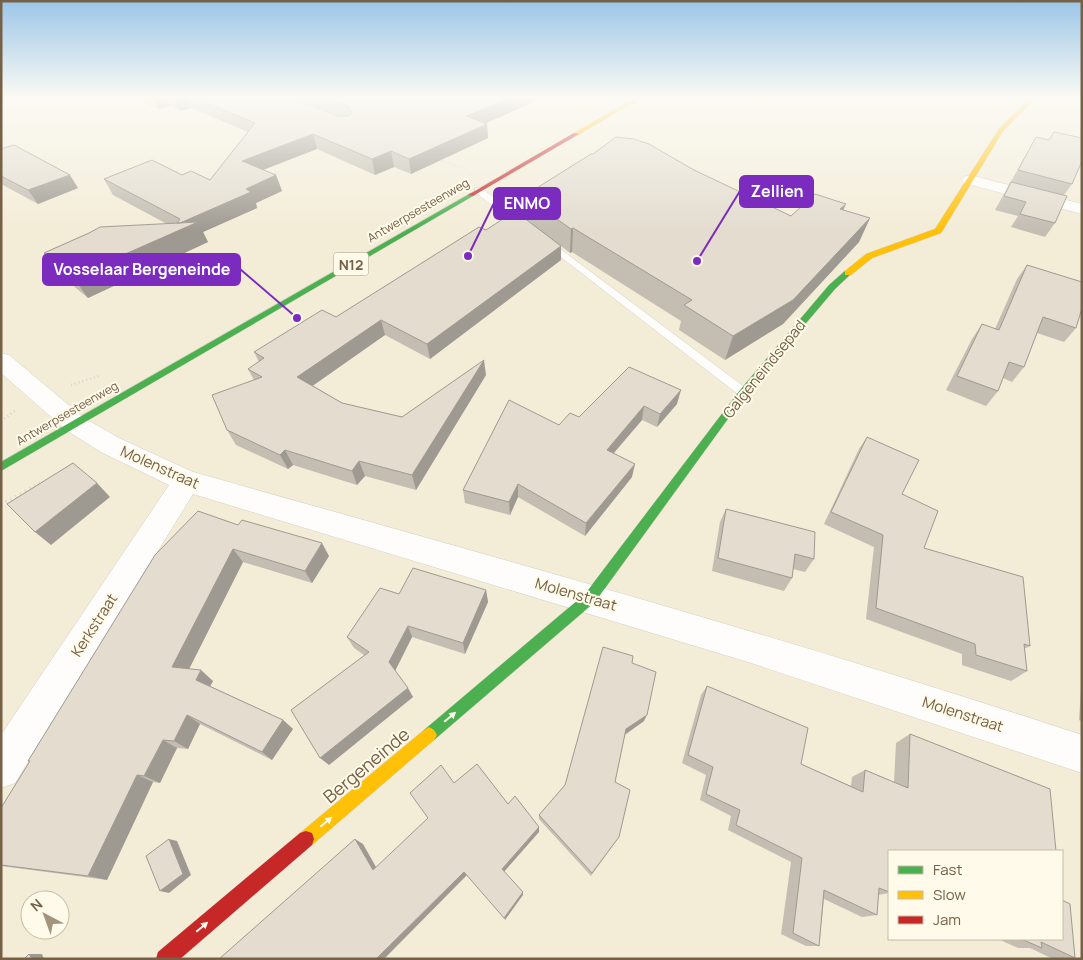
<svg xmlns="http://www.w3.org/2000/svg" width="1083" height="960" font-family="Manrope,sans-serif">
<style>
.residential{fill:#f3ecd7;fill-rule:evenodd}
.lines{fill:none;stroke-linecap:round;stroke-linejoin:round}
.lane-casing{stroke:#d5d0c5;stroke-width:1}
.street-casing{stroke:#d5d0c5;stroke-width:1}
.fast-casing{stroke:#d7d1c5;stroke-width:1}
.slow-casing{stroke:#d7d1c5;stroke-width:1}
.jam-casing{stroke:#d7d1c5;stroke-width:1}
.path-far2{stroke:#dad4cb;stroke-width:2;stroke-dasharray:0.5 2;stroke-linecap:butt}
.path-far1{stroke:#dad4cb;stroke-width:2.5;stroke-dasharray:1 3;stroke-linecap:butt}
.path{stroke:#dad4cb;stroke-width:4;stroke-dasharray:1 4.5;stroke-linecap:butt}
.lane{fill:#fefdfb;fill-rule:evenodd}
.street{fill:#fefdfb;fill-rule:evenodd}
.fast{fill:#4caf50;fill-rule:evenodd}
.slow{fill:#ffc107;fill-rule:evenodd}
.jam{fill:#c62828;fill-rule:evenodd}
.wall{fill:#c3bdb2}
.shaded-wall{fill:#9f9a91}
.building{fill:#e3dccf;stroke:#9f9a91}
.oneway{fill:#fffae9}
.labels{text-anchor:middle;dominant-baseline:central;stroke-width:4;stroke-linejoin:round;paint-order:stroke}
.far-street-label{font-size:12px;fill:#766046;stroke:#fffae9}
.shield{fill:#fffae9;stroke:#9f8e77;stroke-width:1}
.shield-label{font-size:14px;font-weight:bold;fill:#766046}
.street-label{font-size:15px;fill:#766046;stroke:#fffae9}
.near-street-label{font-size:18px;fill:#766046;stroke:#fffae9}
.leader{fill:none;stroke:#7b2cbf;stroke-width:2}
.callout-dot{fill:#7b2cbf;stroke:#fffae9;stroke-width:2}
.callout{fill:#7b2cbf;stroke:#7b2cbf;stroke-width:2}
.callout-label{font-size:16px;text-anchor:middle;font-weight:bold;fill:#fff}
</style>
<rect width="100%" height="100%" fill="#f7f4e7"/>
<path class="residential" d="M1 97H1082V959H1ZM889 851H1062V939H889ZM30 900H60V930H30Z"/>
<g class="lines">
<defs>
<path id="lane" d="M475 188H481L527 223V227H521L475 192Z
M547 239 747 389 749 392 747 395H739L544 244V240Z"/>
<path id="street" d="M970 175 1082 204V214L964 183 962 180 964 177Z
M1 353 9 355 84 418 119 438 193 472C491 556 788 638 1082 735V773L748 662 193 494 15 783 1 788V735L169 485 101 452 66 430 1 373Z"/>
<path id="fast" d="M471 193 474 195 473 196 1 471V462Z
M845 271 852 273 835 289 746 394 595 602 434 740 429 743 424 740 421 735 424 730 585 594 740 390 829 285Z"/>
<path id="slow" d="M636 97H643L578 135 573 134Z
M1031 97H1037L1003 131 941 233 872 258 851 275H845V271L866 254 935 229 999 129Z
M429 727 434 730 437 735 434 740 312 845 306 847 300 845 298 839 300 833 424 730Z"/>
<path id="jam" d="M574 133 579 134 473 196 468 195Z
M306 831 312 833 314 839 312 845 180 959H156L158 952 300 833Z"/>
</defs>
<use href="#lane" class="lane-casing"/>
<use href="#street" class="street-casing"/>
<use href="#fast" class="fast-casing"/>
<use href="#slow" class="slow-casing"/>
<use href="#jam" class="jam-casing"/>
<path class="path-far2" d="M439 160 466 169"/>
<path class="path-far1" d="M71 385 99 376
M1 421 16 410
M39 484 55 475"/>
<path class="path" d="M1 505 41 483"/>
<use href="#lane" class="lane"/>
<use href="#street" class="street"/>
<use href="#fast" class="fast"/>
<use href="#slow" class="slow"/>
<use href="#jam" class="jam"/>
</g>
<path class="wall" d="M132 97H288L338 116H340L291 97H395L399 99 538 100 486 123 487 124 488 138 411 174 394 167 375 175 317 149 263 170 276 175 282 191 256 203 257 208 203 232 208 242 88 298 58 273 44 253 167 224 113 195 104 179 182 175 210 180 248 132 191 108 181 111 170 106 159 109Z
M1036 137 1072 184 1064 195 1055 223 1045 237 1011 227 1018 216 995 210Z
M1 149 78 188 38 204 1 184Z
M593 154 694 170 791 216 843 210 870 218 859 242 783 324 725 360 679 330 681 321 572 252 570 253 561 246V260L430 359 385 335 312 385 342 403 402 417 486 375 416 490 365 476 357 485 293 465 288 469 236 445 227 430 254 380 248 369 259 362 254 352 336 317 486 230 525 219 524 196Z
M1027 265 1076 328 1064 342 1037 333 1024 367 1012 382 1003 378 998 391 986 406 946 390 972 339 982 324 995 329 1017 279Z
M629 367 677 404 657 427 642 420 614 453 632 477 585 536 518 497 510 515 465 503 463 490 559 425 579 417Z
M867 437 902 494 924 548 1030 646 1024 649 1027 671 1011 681 962 665V654L866 619 874 547 824 524 859 449Z
M726 509 814 559 805 572 793 569 792 578 784 591 712 571 720 522Z
M238 525 329 556 312 583 243 562 189 669 213 681 210 686 283 720 293 729 272 760 200 724 188 749 177 748 160 783 153 782 107 880 1 866V808Z
M486 590 488 602 465 654 412 637 395 671 413 697 329 765 364 655 354 648 347 637 399 594Z
M632 663 644 721 625 735 615 782 619 837 591 876 539 819V815L565 785Z
M1082 673V722L1079 720Z
M707 686 801 764 851 786 852 777 865 770 894 782 896 743 910 734 1050 789 889 851V893L878 895 877 915 862 917 824 899 819 946H806L781 934 791 862 728 830 731 816 700 800 706 775 682 763 701 695Z
M998 939H1062L1075 958H1051L1030 948H1018Z"/>
<path class="shaded-wall" d="M153 97H166L170 106 159 109Z
M175 97H186L191 108 181 111Z
M513 97H538V100L468 131 466 116Z
M487 124 488 138 411 174 409 159Z
M313 134 317 149 247 176 242 161Z
M391 151 394 167 375 175 372 159Z
M70 175 78 188 38 204 28 190Z
M276 175 282 191 256 203 257 208 203 232 208 242 88 298 73 277 246 189Z
M846 204 836 227 840 209Z
M870 218 859 242 783 324 725 360 733 336Z
M573 228 572 252 570 253 571 229Z
M561 246V260L430 359 427 344Z
M381 320 385 335 304 392 297 377Z
M484 360 486 375 416 490 412 475Z
M681 390 677 404 657 427 660 414Z
M644 406 642 420 605 463 607 450Z
M285 450 293 465 288 469 280 455Z
M359 461 365 476 357 485 352 471Z
M635 464 632 477 585 536 586 523Z
M97 483 110 497 51 545 35 532Z
M518 484V497L510 515 509 502Z
M322 543 329 556 312 583 305 571Z
M233 549 243 562 185 677 172 667Z
M486 590 488 602 465 654 463 643Z
M408 626 412 637 394 673 389 662Z
M201 670 213 681 208 690 196 680Z
M408 688 413 697 329 765 320 758Z
M187 715 200 724 188 749 174 741Z
M647 715 644 721 624 735 626 729Z
M283 720 293 729 272 760 262 752Z
M163 740 177 748 160 783 144 776Z
M137 775 153 782 107 880 88 876Z
M539 827V832L503 873 502 869Z
M169 839 177 841 191 875 169 893 160 891Z
M355 839 363 844 380 874 373 870Z
M464 872 467 875 384 959H376Z
M523 892V895L505 920 504 918Z
M29 954H42L44 959H32Z"/>
<path class="building" d="M193 97H288L338 116H349L352 113 349 107 323 97H395L399 99 403 97H513L466 116 487 124 409 159 391 151 372 159 313 134 242 161 276 175 246 189 251 192 180 223H177L180 219 104 179 152 160 182 175 191 171 210 180 255 123Z
M1054 132 1082 138V161L1072 184 1018 170 1036 137 1049 140Z
M616 137 634 139 649 144 694 170 791 216 815 194 846 204 840 209 870 218 793 300 733 336 684 305 692 300 573 228 571 229 524 196 591 154H593Z
M14 145 70 175 28 190 1 176V149Z
M1011 182 1067 196 1055 223 1020 214 1026 202 1004 196Z
M515 211 561 246 427 344 381 320 297 377 342 403 402 417 484 360 412 475 359 461 352 471 285 450 280 455 227 430 212 395 262 377 248 369 264 358 254 352 322 310 336 317 479 227 486 230Z
M198 222 73 277 44 253 89 233 100 227Z
M1027 265 1082 282V308L1076 328 1043 317 1024 367 1009 362 998 391 957 376 982 324 999 330Z
M629 367 681 390 660 414 644 406 607 450 635 464 586 523 518 484 509 502 463 490 509 400 559 425 570 413 579 417Z
M867 437 919 460 902 494 938 511 924 548 1023 577 1030 646 1024 644 1027 671 976 655 975 644 876 608 883 535 831 512Z
M73 463 97 483 35 532 7 504Z
M726 509 815 532 814 559 795 554 792 578 718 558Z
M198 511 238 525 242 520 322 543 305 571 233 549 172 667 201 670 196 680 283 720 262 752 187 715 174 741 163 740 144 776 137 775 88 876 1 865V808L30 761H28L155 555Z
M413 568 486 590 463 643 408 626 389 662 408 688 320 758 291 710 369 652 347 637 380 588 399 594Z
M603 647 633 656 632 663 656 672 647 715 626 729 615 782 630 790 619 837 592 873 539 815 565 785Z
M707 686 808 728 801 764 863 792 865 770 908 788 910 734 1050 789 1056 851H889V892L879 888 877 915 824 890 819 946 793 933 802 858 736 825 740 810 706 794 713 767 688 755Z
M477 764 508 804 515 796 539 827 502 869 523 892 504 918 464 872 376 959H219L355 839 373 870 428 818 410 793 441 765 454 783Z
M169 839 183 874 160 891 146 856Z
M1062 900 1070 904 1075 958 1041 942 1042 948 1021 939H1062Z
M29 954 32 959H24Z"/>
<defs><path id="oneway-solid" d="M-6-.8H1V-3.2L6.5 0L1 3.2V.8H-6Z" transform="scale(1.25)"/></defs>
<g class="oneway">
<use href="#oneway-solid" transform="translate(450 717) rotate(-40)"/>
<use href="#oneway-solid" transform="translate(326 822) rotate(-40)"/>
<use href="#oneway-solid" transform="translate(202 927) rotate(-40)"/>
</g>
<linearGradient id="sky" x2="0" y2="1"><stop stop-color="#9bc6e8"/><stop offset="0.42" stop-color="#fbfaf4"/><stop offset="1" stop-color="#fbfaf4" stop-opacity="0"/></linearGradient>
<rect width="1083" height="231" fill="url(#sky)"/>
<g class="labels">
<g class="far-street-label">
<text transform="translate(418 210) rotate(-30)">Antwerpsesteenweg</text>
<text transform="translate(67 413) rotate(-30)">Antwerpsesteenweg</text>
</g>
<rect class="shield" x="333.5" y="252.5" width="35" height="23" rx="4"/>
<g class="shield-label">
<text x="351" y="264">N12</text>
</g>
<g class="street-label">
<text transform="translate(764 369) rotate(-51)">Galgeneindsepad</text>
<text transform="translate(160 467) rotate(24)">Molenstraat</text>
<text transform="translate(576 594) rotate(16)">Molenstraat</text>
<text transform="translate(94 625) rotate(-57)">Kerkstraat</text>
<text transform="translate(963 714) rotate(18)">Molenstraat</text>
</g>
<g class="near-street-label">
<text transform="translate(366 765) rotate(-40)">Bergeneinde</text>
</g>
</g>
<path class="leader" d="M697 261L740 191M468 256L494 203M297 318L240 269"/>
<g class="callout-dot">
<circle cx="697" cy="261" r="5"/>
<circle cx="468" cy="256" r="5"/>
<circle cx="297" cy="318" r="5"/>
</g>
<g class="callout">
<rect x="740" y="176" width="73" height="31" rx="5"/>
<rect x="494" y="188" width="66" height="31" rx="5"/>
<rect x="43" y="254" width="197" height="31" rx="5"/>
</g>
<g class="callout-label">
<text x="777" y="197">Zellien</text>
<text x="527" y="209">ENMO</text>
<text x="142" y="275">Vosselaar Bergeneinde</text>
</g>
<rect width="1083" height="960" fill="none" stroke="#766046" stroke-width="5"/>
<rect x="888" y="850" width="175" height="90" fill="#fffae9" stroke="#c8bca8"/>
<rect x="898" y="866" width="25" height="8" fill="#4caf50" stroke="#c8bca8"/>
<text x="933" y="875" font-size="15" fill="#766046">Fast</text>
<rect x="898" y="891" width="25" height="8" fill="#ffc107" stroke="#c8bca8"/>
<text x="933" y="900" font-size="15" fill="#766046">Slow</text>
<rect x="898" y="916" width="25" height="8" fill="#c62828" stroke="#c8bca8"/>
<text x="933" y="925" font-size="15" fill="#766046">Jam</text>
<g transform="translate(45 915) rotate(319)"><circle r="24" fill="#fffae9" stroke="#c8bca8"/>
<path d="M0-4L9 19L0 12L-9 19Z" fill="#a3947e"/>
<text y="-8" font-size="14" font-weight="bold" text-anchor="middle" fill="#766046">N</text>
</g>
</svg>
